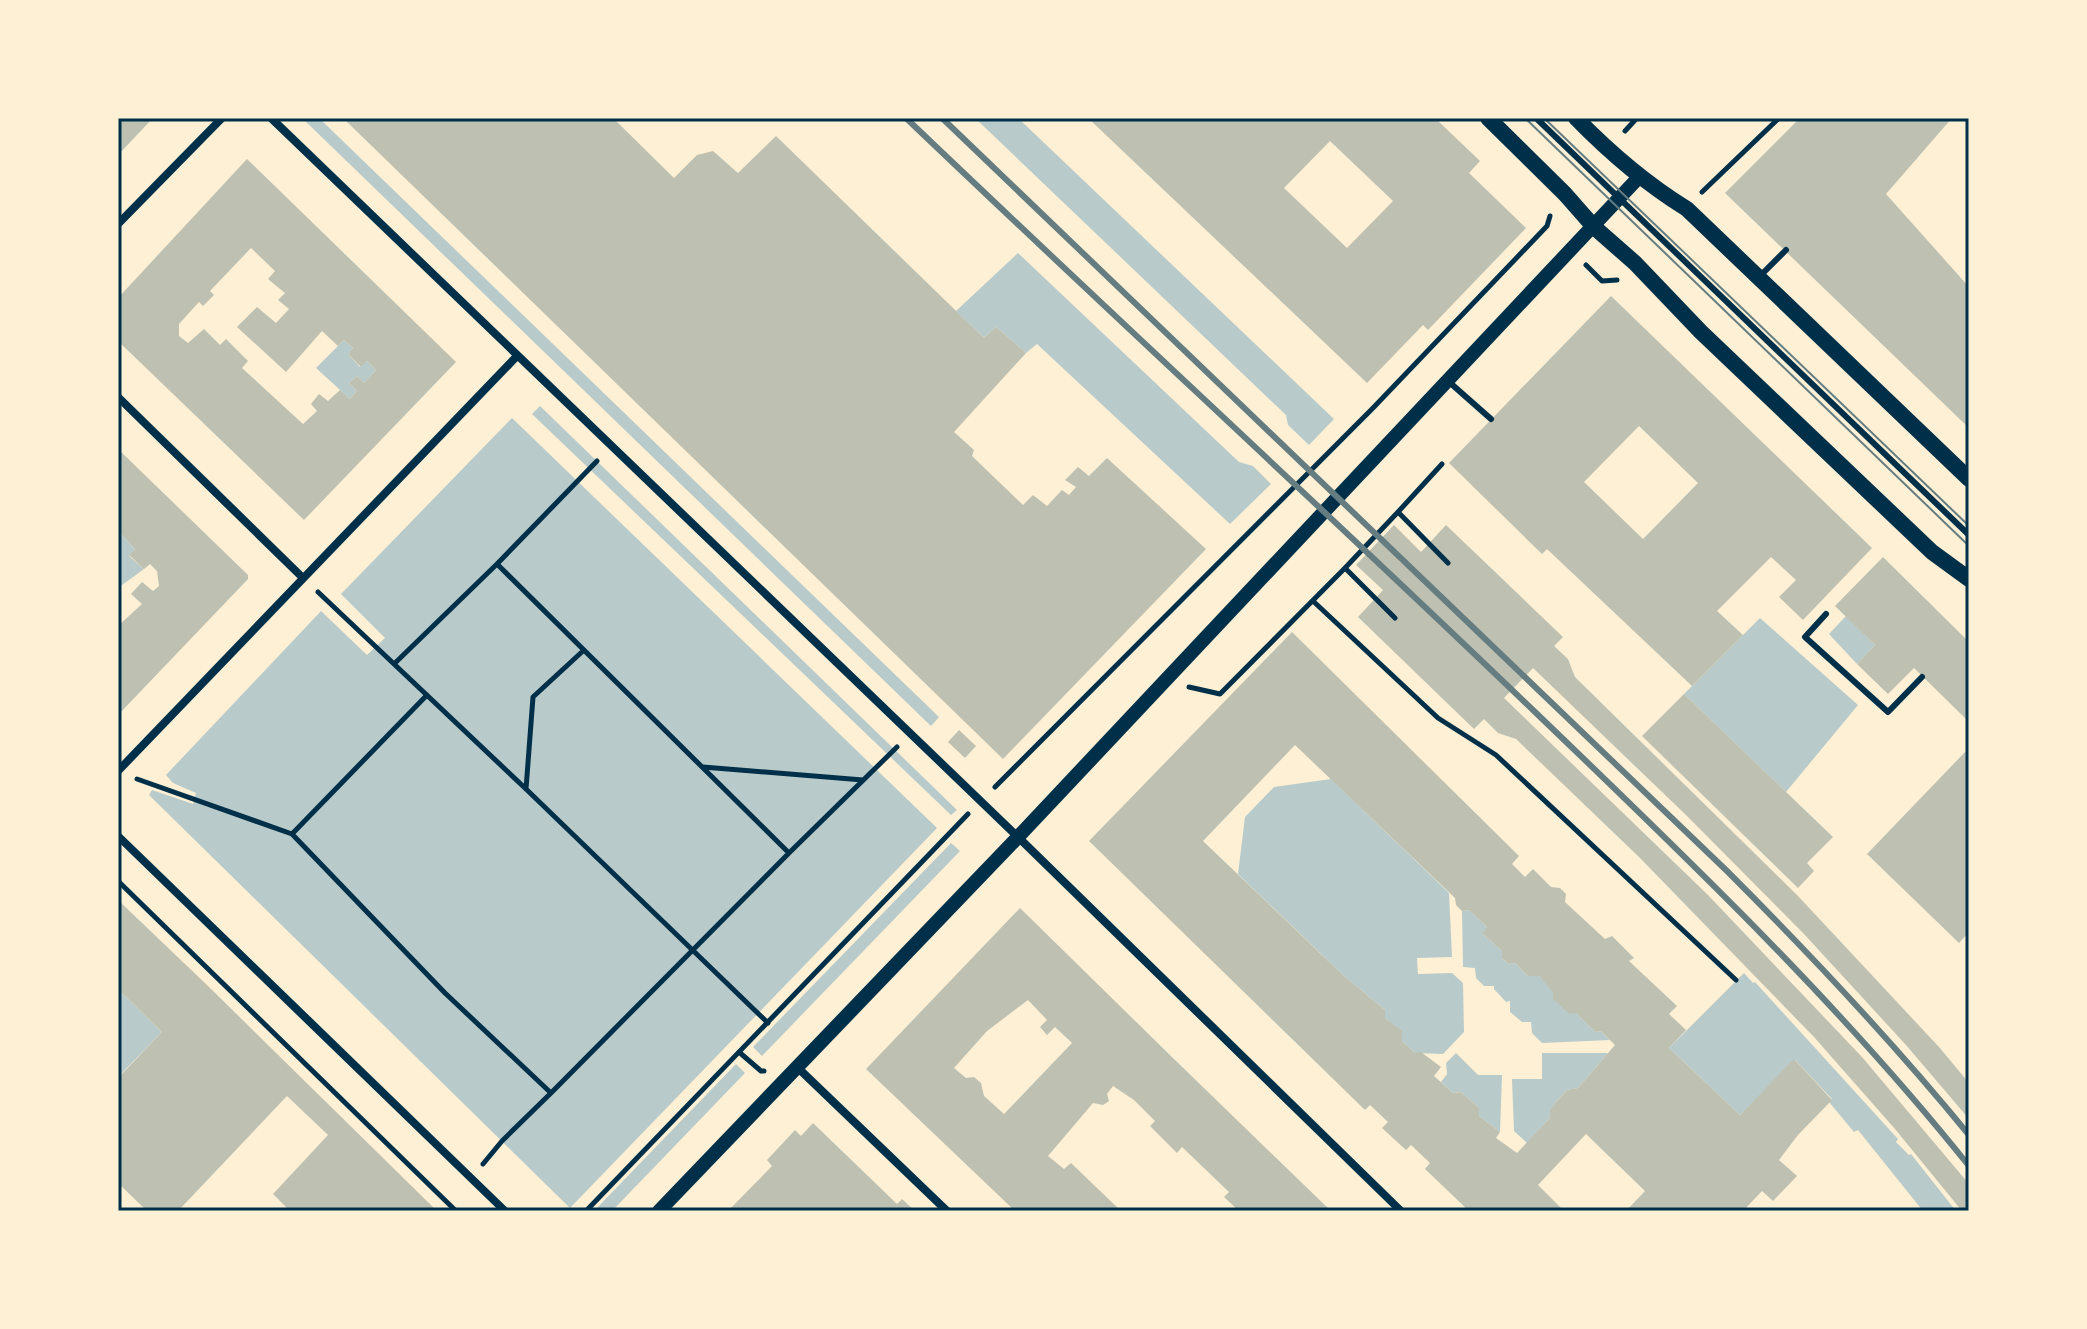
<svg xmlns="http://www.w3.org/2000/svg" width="2087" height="1329" font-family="'Public Sans',sans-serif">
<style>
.green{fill:#b9caca}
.building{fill:#bec0b2;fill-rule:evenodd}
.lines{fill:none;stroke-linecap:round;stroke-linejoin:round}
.path{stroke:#003049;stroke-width:5}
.service{stroke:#003049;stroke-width:6}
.minor{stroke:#003049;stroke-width:8}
.tertiary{stroke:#003049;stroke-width:14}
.secondary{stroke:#003049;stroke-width:16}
.tram{stroke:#657d81;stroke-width:2}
.rail{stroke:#657d81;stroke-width:6}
.neatline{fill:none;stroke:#003049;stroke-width:3}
</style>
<rect width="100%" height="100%" fill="#fdf0d5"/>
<path class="green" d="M302 118H319L939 717 931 726Z
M975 118H1018L1334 419 1309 445 1288 425 1286 415Z
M1018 253 1239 462 1253 466 1271 484 1230 524 1037 344 1026 353 996 327 984 338 956 311Z
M344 340 353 348 348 354 360 367 367 361 376 370 364 383 357 376 349 383 357 391 350 399 316 368Z
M540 406 957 810 951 815 532 414Z
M512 418 937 828 570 1208 149 795 152 790 193 804 196 793 173 783 166 775 321 611 367 655 385 638 341 594Z
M118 531 135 549 129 556 144 569 118 588Z
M1846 616 1875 645 1857 664 1829 634Z
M1760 618 1858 705 1786 792 1684 694Z
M1331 779 1449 893 1452 957 1417 958 1418 974 1452 973 1463 983 1464 1032 1443 1054 1415 1053 1402 1041 1401 1031 1385 1018V1010L1344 976 1238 874 1245 817 1274 787Z
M951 843 960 851 762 1056 753 1047Z
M1469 910 1487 927 1483 934 1502 951V958L1509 964 1515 963 1528 976H1539L1595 1032 1601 1031 1610 1040 1542 1043 1532 1033 1531 1022H1522L1510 1012V1001L1506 1002 1494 989V986H1484L1476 978 1475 968 1463 967 1462 911Z
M1744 973 1753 983 1755 982 1898 1139 1896 1142 1909 1155 1911 1154 1956 1211H1923L1858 1130 1854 1132 1829 1102 1832 1099 1795 1060 1740 1115 1669 1048Z
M118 989 162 1032 119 1076 118 1075Z
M1456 1053 1478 1075H1502L1500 1132 1479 1116V1108L1461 1092 1453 1093 1441 1082 1447 1074 1446 1063Z
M1542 1053H1608L1578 1088 1567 1090 1550 1109V1118L1527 1143 1514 1131 1512 1079H1542Z
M736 1064 745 1073 612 1211H594Z"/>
<path class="building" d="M118 118H153L118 155Z
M343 118H613L674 178 697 155 713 151 738 173 776 136 984 338 996 327 1026 353 954 432 974 450 972 456 1023 505 1033 495 1047 506 1062 490 1069 495 1076 487 1065 480 1078 467 1089 476 1107 458 1206 549 1003 759Z
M1088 118H1435L1480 161 1469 173 1526 228 1428 330 1423 325 1367 383ZM1330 141 1393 201 1347 248 1284 188Z
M1800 118H1952L1886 194 1969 287V428L1725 193Z
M247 159 456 362 304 520 118 341V298ZM251 248 275 271 268 279 285 293 278 300 289 309 276 323 257 307 237 327 286 372 322 331 338 346 344 340 353 348 348 354 361 367 367 361 376 370 364 383 357 376 349 383 357 391 350 399 340 390 328 401 319 394 311 404 317 411 303 424 242 368 248 361 226 339 220 345 204 329 188 343 179 336V324L199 302 203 306 214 295 210 291Z
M1611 296 1872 548 1803 620 1779 597 1796 580 1771 557 1717 611 1743 635 1692 686 1547 549 1542 554 1449 463ZM1639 426 1698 483 1643 539 1584 482Z
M118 449 248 575V579L118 715V626L142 604 131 594 142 582 153 591 159 586 157 571 150 564 144 569 129 555 135 549 118 531Z
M1394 525 1421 552 1446 525 1563 637 1554 646 1568 659 1575 677 1798 896 1939 1047 1969 1083V1119L1906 1045 1804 934 1687 816 1533 668 1504 698 1708 895 1862 1057 1969 1184V1211H1962L1895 1129 1814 1037 1639 857 1516 739 1498 733 1484 719 1474 729 1358 617 1383 590 1356 565Z
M1883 557 1969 642V722L1914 668 1888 694 1857 664 1875 645 1835 606Z
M1292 632 1519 856 1512 864 1525 877 1533 869 1551 887 1560 888 1566 894 1565 902 1605 939 1612 936 1634 958 1629 961 1677 1006 1669 1014 1686 1030 1669 1048 1740 1115 1794 1059 1832 1100 1798 1135 1779 1160 1797 1176 1773 1201 1762 1191 1743 1211H1626L1645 1191 1586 1134 1538 1185 1564 1211H1469L1425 1169 1430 1163 1411 1145 1406 1150 1382 1128 1388 1122 1370 1105 1365 1110 1089 841ZM1295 745 1455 898 1456 905 1462 911 1469 910 1487 927 1482 933 1502 951V958L1509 964 1515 963 1528 976H1539L1553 992V999L1569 1014 1576 1013 1595 1032 1601 1031 1615 1045 1578 1088 1567 1090 1550 1109V1118L1517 1153 1496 1138 1500 1132 1479 1116V1108L1461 1092 1453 1093 1434 1076 1441 1067 1421 1052 1415 1053 1402 1041V1031L1385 1018V1010L1344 976 1203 841Z
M1684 694 1833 837 1807 863 1814 871 1798 888 1642 736Z
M959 730 976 746 965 758 948 742Z
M1965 752 1969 756V932L1959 943 1867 854Z
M118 900 207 985 437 1211H290L273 1194 328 1135 287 1096 178 1211H147L118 1183V1078L162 1032 118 989Z
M1020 908 1174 1059 1331 1211H1239L1224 1197 1229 1192 1182 1147 1177 1153 1150 1126 1155 1121 1134 1100 1113 1086 1107 1094 1109 1101 1103 1105 1093 1103 1048 1156 1064 1169 1071 1163 1121 1211H1015L866 1069ZM1028 1000 1047 1020 1040 1027 1047 1035 1055 1027 1072 1043 1004 1114 984 1096 981 1083 974 1077 966 1078 954 1068 987 1031Z
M813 1123 897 1204 902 1199 915 1211H728L772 1166 767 1160 795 1130 801 1136Z"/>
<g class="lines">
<path class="path" d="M1625 131 1637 118
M1702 192 1779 118
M1586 265 1602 281 1617 280
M1442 464 1398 512 1448 563
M497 564 597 461
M1345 568 1398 512
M318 592 526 789 768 1023
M1313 601 1438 718 1496 755 1736 980
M1189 687 1220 694 1345 568 1395 618
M703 767 863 780
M137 779 292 834 427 695
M995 787 1373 408 1547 226 1550 216
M526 789 533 697 584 650
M292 834 445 993 551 1093 789 853 497 564 394 664
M789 853 897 747
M118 881 456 1211
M739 1052 761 1071H764
M483 1164 502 1141 551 1093
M586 1211 968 814"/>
<path class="service" d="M1536 118 1969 535
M1761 275 1786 250
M1448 381 1491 419
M1826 614 1805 637 1888 712 1922 677"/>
<path class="minor" d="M271 118 1018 837 1401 1211
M118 224 222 118
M118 397 302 577
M118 771 517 356
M118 836 505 1211
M797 1067 947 1211"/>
<path class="tertiary" d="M659 1211 1018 837 1640 176"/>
<path class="secondary" d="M1488 118 1565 194 1594 227 1635 263 1701 332 1932 552 1969 579
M1576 118C1610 153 1645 183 1687 209L1969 479"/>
<path class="tram" d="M1525 118 1969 546
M1544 118 1969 526"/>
<path class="rail" d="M906 118C1114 317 1326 511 1534 711 1685 856 1838 1002 1969 1166
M942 118 1727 871C1812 956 1893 1042 1969 1135"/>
</g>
<rect width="2087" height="1329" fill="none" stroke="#fdf0d5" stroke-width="240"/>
<rect x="120" y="120" width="1847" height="1089" class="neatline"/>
</svg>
